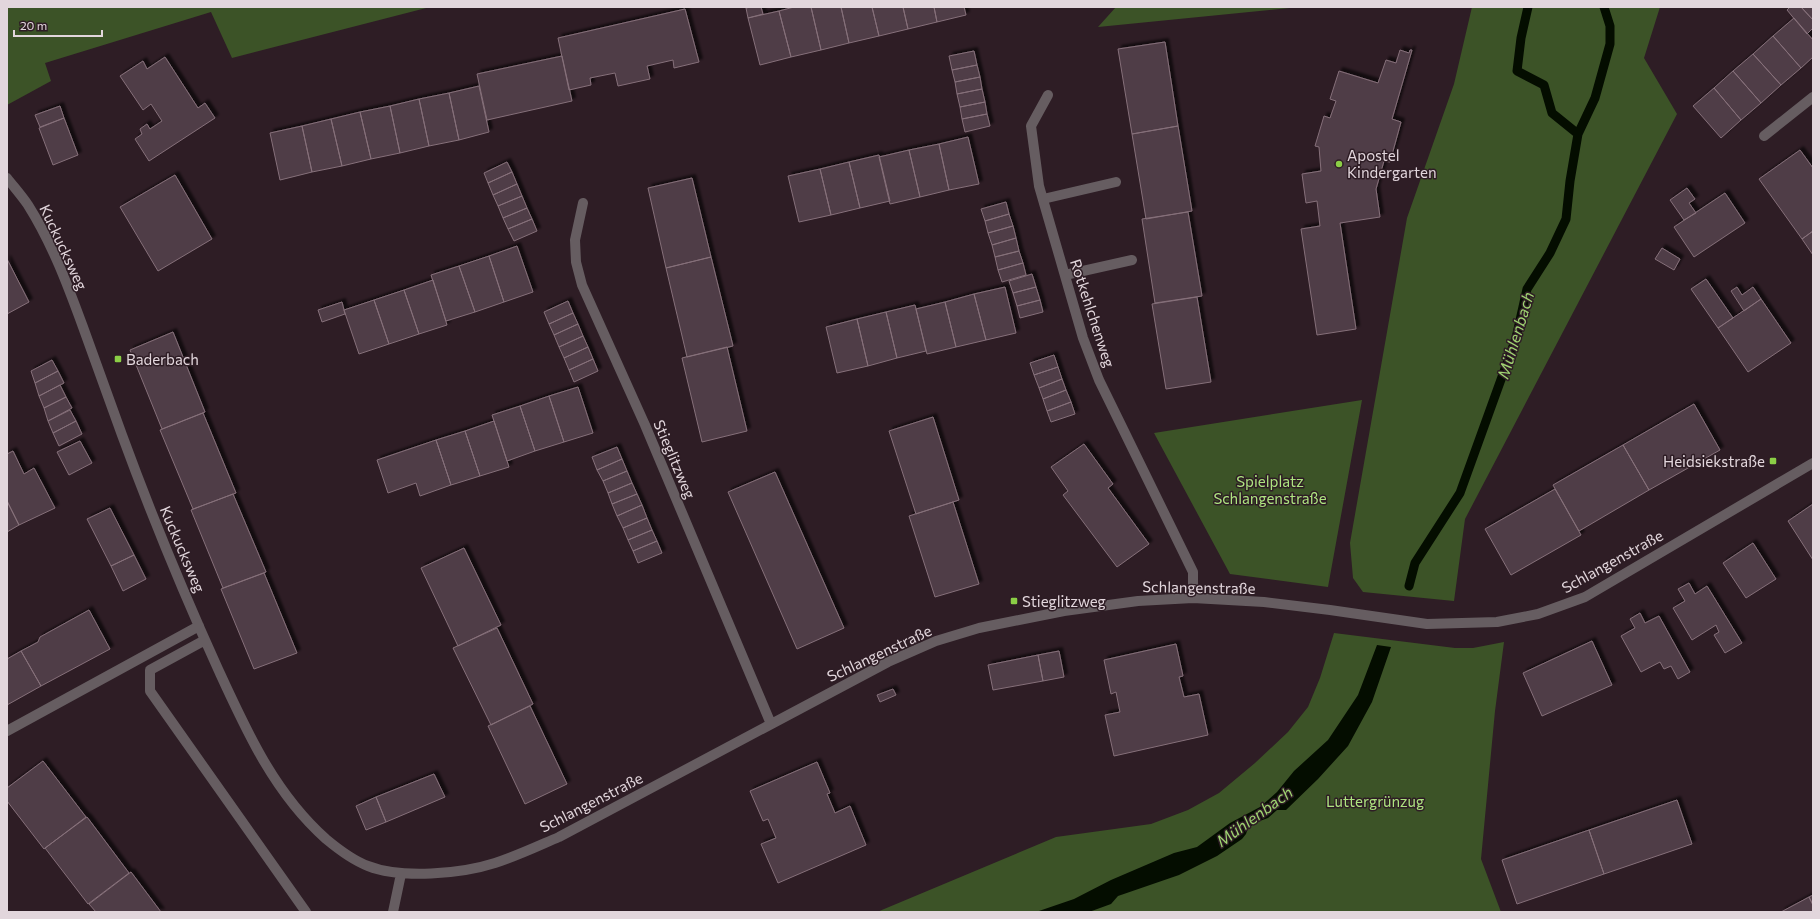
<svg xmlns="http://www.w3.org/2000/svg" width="1820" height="919" font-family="Commissioner,sans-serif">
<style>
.green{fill:#3c5327}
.water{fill:#040d00}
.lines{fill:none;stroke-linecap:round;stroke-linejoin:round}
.stream{stroke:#040d00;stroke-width:9}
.building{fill:#503c46;stroke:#85707a;filter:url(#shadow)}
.minor{stroke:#665d61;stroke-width:10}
.poi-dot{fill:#8bce46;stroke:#2e1d25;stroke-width:1.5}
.labels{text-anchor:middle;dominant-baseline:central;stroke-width:3;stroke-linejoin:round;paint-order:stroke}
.poi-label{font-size:15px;fill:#e2d6dc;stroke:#2e1d25;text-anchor:start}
.street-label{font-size:15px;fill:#e2d6dc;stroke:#2e1d25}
.park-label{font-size:15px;fill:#aee480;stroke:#2e1d25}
.water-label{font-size:16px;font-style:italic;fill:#9fd471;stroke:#2e1d25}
</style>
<defs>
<filter id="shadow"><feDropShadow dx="3.5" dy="-3.5" stdDeviation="1" flood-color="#0009"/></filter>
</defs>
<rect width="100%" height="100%" fill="#2e1d25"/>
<path class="green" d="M7 7H430L232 58 211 12 45 63 51 81 7 105Z
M1116 7H1299L1098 27Z
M1472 7H1660L1644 58 1677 114 1465 519 1454 601 1363 592 1353 578 1350 543 1407 218 1454 84Z
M1362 400 1328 587 1230 574 1154 433Z
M1334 633 1455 648H1473L1504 642 1495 711 1481 859 1501 912H877L1056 837 1151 824 1188 810 1219 793 1255 763 1288 732 1308 707 1320 678Z"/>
<path class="water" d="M1377 645 1391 647 1372 702 1348 746 1318 779 1286 810H1277L1268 818 1257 822 1248 828 1246 834 1242 839 1217 856 1179 875 1118 896 1111 904 1089 912H1036L1074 899 1111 880 1174 853 1197 847 1230 823 1260 807 1277 792 1294 771 1328 740 1358 695Z"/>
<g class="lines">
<path class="stream" d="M1528 7 1521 38 1517 71 1544 85 1552 113 1578 134
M1409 586 1415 563 1460 493 1516 338 1527 289 1550 253 1566 219 1570 181 1578 134 1595 98 1610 44V26L1604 7"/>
</g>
<path class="building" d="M751 7H761L763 14 748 18 746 8Z
M794 7H811L821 50 791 57 779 11Z
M811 7H841L849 43 821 50Z
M841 7H872L879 36 849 43Z
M872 7H903L908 29 879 36Z
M903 7H934L937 22 908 29Z
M934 7H964L966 15 937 22Z
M1790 7H1801L1813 20V28L1807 34 1787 10Z
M1801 7H1813V20Z
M685 9 699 62 674 68 673 60 647 66 650 79 618 86 615 73 590 78 591 85 569 90 558 38Z
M779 11 791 57 760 65 748 18Z
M1794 18 1813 40V57L1801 68 1773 36Z
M1773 36 1801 68 1781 85 1753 54Z
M1165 42 1178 126 1132 134 1118 49Z
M1400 50 1409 53 1410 50H1412L1392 119 1401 122 1390 162 1384 161 1376 189 1380 217 1340 223 1356 329 1317 335 1301 229 1320 226 1317 201 1306 203 1302 174 1321 171 1319 147 1315 146 1324 116 1330 118 1336 101 1330 99 1339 71 1378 83 1386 60 1396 63Z
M974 51 977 65 952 70 949 56Z
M1753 54 1781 85 1761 103 1733 71Z
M562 56 572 101 487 120 477 74Z
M165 57 198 108 205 103 215 118 149 161 135 139 142 134 140 129 147 124 150 129 162 121 151 104 143 110 120 76 143 61 147 69Z
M977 65 980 77 955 82 952 70Z
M1733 71 1761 103 1741 120 1714 88Z
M980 77 982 89 957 94 955 82Z
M479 86 489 132 459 140 449 93Z
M1714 88 1741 120 1721 138 1693 106Z
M982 89 985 102 960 107 957 94Z
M449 93 459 140 429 146 419 99Z
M419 99 429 146 400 153 390 106Z
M985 102 987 114 962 119 960 107Z
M60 106 64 118 40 127 35 115Z
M390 106 400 153 371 159 360 112Z
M360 112 371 159 342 166 331 119Z
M987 114 990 126 965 132 962 119Z
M64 118 78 155 53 165 39 128Z
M331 119 342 166 312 172 302 126Z
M302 126 312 172 280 180 270 133Z
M1178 126 1192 211 1146 219 1132 134Z
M968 137 979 184 949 190 939 144Z
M939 144 949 190 920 197 909 150Z
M909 150 920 197 890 204 879 157Z
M1800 150 1813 168V231L1802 239 1759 179Z
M879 155 890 201 860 208 849 162Z
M507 162 512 172 488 183 484 173Z
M849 162 860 208 831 215 820 169Z
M820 169 831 215 799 222 788 176Z
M512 172 517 184 493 195 488 183Z
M175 175 212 239 158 271 120 207Z
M692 178 711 257 666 268 648 188Z
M517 184 522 196 498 206 493 195Z
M1687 188 1695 199 1689 203 1696 213 1684 220 1670 200Z
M1725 193 1745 223 1694 257 1674 227Z
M522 196 527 208 503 218 498 206Z
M1006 202 1009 214 985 221 981 209Z
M527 208 532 219 508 229 503 218Z
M1188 212 1202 296 1155 303 1142 219Z
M1009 214 1013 226 988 233 985 221Z
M532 219 537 231 514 241 508 229Z
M1013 226 1016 238 992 245 988 233Z
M1813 231V255L1802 239Z
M1016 238 1019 251 995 257 992 245Z
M517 246 533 292 504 302 489 256Z
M1662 248 1680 259 1674 270 1655 259Z
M1019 251 1023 263 998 270 995 257Z
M489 256 504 302 475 312 459 266Z
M711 257 733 346 687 357 666 268Z
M7 259 29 302 7 314Z
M1023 263 1026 275 1002 282 998 270Z
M459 266 475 312 446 321 431 275Z
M1032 274 1036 287 1013 293 1009 281Z
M1706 279 1733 318 1718 328 1691 289Z
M433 280 447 325 419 334 404 290Z
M1005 287 1016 333 986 340 974 294Z
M1036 287 1040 300 1017 306 1013 293Z
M1737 287 1742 295 1753 287 1761 299 1744 311 1731 291Z
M404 290 419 334 389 344 374 300Z
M974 294 986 340 956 347 945 302Z
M1197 297 1211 382 1166 389 1152 304Z
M1761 299 1791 343 1748 372 1718 328Z
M374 300 389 344 359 354 344 310Z
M1040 300 1043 312 1020 318 1017 306Z
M568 301 573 313 549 324 544 312Z
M342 302 345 314 322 322 318 310Z
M945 302 956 347 927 354 916 309Z
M915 305 926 351 897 358 886 312Z
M886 312 897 358 868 366 857 319Z
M573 313 578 324 554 335 549 324Z
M857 319 868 366 837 373 826 327Z
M578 324 583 336 559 347 554 335Z
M173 332 205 412 162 429 130 350Z
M583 336 588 347 564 358 559 347Z
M588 347 593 359 569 370 564 358Z
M727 347 747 431 702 442 682 358Z
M1054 355 1058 367 1034 375 1030 363Z
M593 359 598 371 574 382 569 370Z
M52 360 58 371 35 383 31 371Z
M1058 367 1062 379 1039 388 1034 375Z
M58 371 64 383 39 396 35 383Z
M1062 379 1066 390 1043 399 1039 388Z
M60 385 66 397 44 408 39 396Z
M578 387 593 433 564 442 549 396Z
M1066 390 1071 402 1047 411 1043 399Z
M549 396 564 442 535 451 520 406Z
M66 397 72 408 48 421 44 408Z
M1071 402 1075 414 1051 422 1047 411Z
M1694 404 1720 450 1649 490 1623 445Z
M520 406 535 451 507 461 492 415Z
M70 410 76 421 53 433 48 421Z
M203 413 236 493 193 509 160 430Z
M933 417 959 500 916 514 889 431Z
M76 421 82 434 59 446 53 433Z
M494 421 509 467 480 476 465 431Z
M465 431 480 476 451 485 436 440Z
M436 440 451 485 420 496 416 483 388 493 377 460Z
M80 441 92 463 69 475 57 452Z
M1084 444 1113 484 1108 488 1149 544 1117 567 1063 495 1068 491 1051 467Z
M1623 445 1649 490 1579 531 1553 485Z
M617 447 622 459 597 470 592 457Z
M13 451 24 474 34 468 55 508 19 525 7 501V454Z
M622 459 627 471 603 481 597 470Z
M627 471 632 483 608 493 603 481Z
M775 472 844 628 797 649 728 492Z
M632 483 637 494 612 504 608 493Z
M1555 489 1581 535 1511 575 1485 529Z
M233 494 266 572 223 588 191 510Z
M637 494 642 505 617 516 612 504Z
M7 501 19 525 7 532Z
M953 502 979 584 935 597 909 516Z
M1813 504V560L1788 521Z
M642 505 647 518 623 528 617 516Z
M110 508 134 555 111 566 87 519Z
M647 518 652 530 628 540 623 528Z
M652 530 657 541 633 551 628 540Z
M657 541 662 553 638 563 633 551Z
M1753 543 1776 579 1746 598 1723 563Z
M464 548 501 625 458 646 421 568Z
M134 555 146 579 123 591 111 566Z
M264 573 297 653 254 669 221 589Z
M1689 583 1695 594 1707 586 1742 643 1725 653 1714 635 1719 632 1716 625 1692 640 1673 608 1685 601 1678 589Z
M89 610 110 649 41 686 21 651 38 642 40 637Z
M1640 613 1645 623 1659 616 1690 672 1678 679 1671 666 1664 669 1660 662 1641 672 1621 636 1635 628 1630 619Z
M497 628 533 704 491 725 453 648Z
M1592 641 1612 685 1542 716 1523 673Z
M1176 644 1183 676 1179 677 1184 697 1199 694 1208 735 1114 756 1105 715 1120 712 1116 692 1111 694 1104 660Z
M21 651 41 686 7 705V659Z
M1059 651 1064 677 1043 681 1038 655Z
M1038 655 1043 681 993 690 988 665Z
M893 689 896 695 880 702 877 695Z
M530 706 567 784 525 804 488 726Z
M43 761 86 817 44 849 7 801V788Z
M817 762 830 793 827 794 835 813 850 806 866 845 778 883 761 844 776 838 768 819 763 821 750 791Z
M434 774 445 797 386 822 376 797Z
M376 797 386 822 366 830 356 806Z
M1677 800 1692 844 1604 874 1589 830Z
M87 817 129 873 88 904 45 848Z
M1589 830 1604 874 1517 904 1502 860Z
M131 872 161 912H96L89 904Z
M1813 895V905L1809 897Z
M1809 897 1813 905V912H1781Z"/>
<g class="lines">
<path class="minor" d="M1048 95 1031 126 1039 186 1083 338 1099 380 1193 572V598
M1764 136 1813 97
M7 178C14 187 22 196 28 205 52 243 68 286 83 327 96 363 109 399 122 435 151 514 183 592 218 669 246 730 274 793 326 839 338 849 352 860 368 866 401 879 461 874 495 863 517 856 538 846 559 837L888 662 936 641 979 628 1064 611 1138 601 1193 598 1264 602 1330 610 1427 624 1497 622 1538 614 1585 597 1813 463
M1043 199 1116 182
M583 203 575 240 576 262 582 285 645 425 771 724
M1065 275 1132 260
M205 640 150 670V691L306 912
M7 731 199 626
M393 912 401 874"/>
</g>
<g class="poi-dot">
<circle cx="1339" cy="164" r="4"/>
<rect x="114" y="355" width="8" height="8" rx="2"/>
<rect x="1769" y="457" width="8" height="8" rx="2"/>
<rect x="1010" y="597" width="8" height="8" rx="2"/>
</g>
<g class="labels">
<g class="poi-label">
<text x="1347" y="155">Apostel<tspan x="1347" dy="17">Kindergarten</tspan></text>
<text x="126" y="359">Baderbach</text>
<text x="1765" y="461" text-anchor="end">Heidsiekstraße</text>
<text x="1022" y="601">Stieglitzweg</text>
</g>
<g class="street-label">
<text transform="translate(64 247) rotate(65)">Kuckucksweg</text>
<text transform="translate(1093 313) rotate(72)">Rotkehlchenweg</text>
<text transform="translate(675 459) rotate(67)">Stieglitzweg</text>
<text transform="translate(183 549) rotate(67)">Kuckucksweg</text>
<text transform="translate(1612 561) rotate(-29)">Schlangenstraße</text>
<text transform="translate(1199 587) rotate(1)">Schlangenstraße</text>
<text transform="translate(879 653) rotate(-25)">Schlangenstraße</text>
<text transform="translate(591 802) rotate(-27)">Schlangenstraße</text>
</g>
<g class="park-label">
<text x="1270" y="481">Spielplatz<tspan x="1270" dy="17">Schlangenstraße</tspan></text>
<text x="1375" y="801">Luttergrünzug</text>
</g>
<g class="water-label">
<text transform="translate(1515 335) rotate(-73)">Mühlenbach</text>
<text transform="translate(1254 816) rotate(-36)">Mühlenbach</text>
</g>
</g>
<rect width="1820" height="919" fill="none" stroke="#e2d6dc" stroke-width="16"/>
<path d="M14 30v6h88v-6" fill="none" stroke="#e2d6dc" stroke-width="2"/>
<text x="20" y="30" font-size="12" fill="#e2d6dc" stroke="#2e1d25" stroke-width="3" paint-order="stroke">20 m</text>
</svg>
